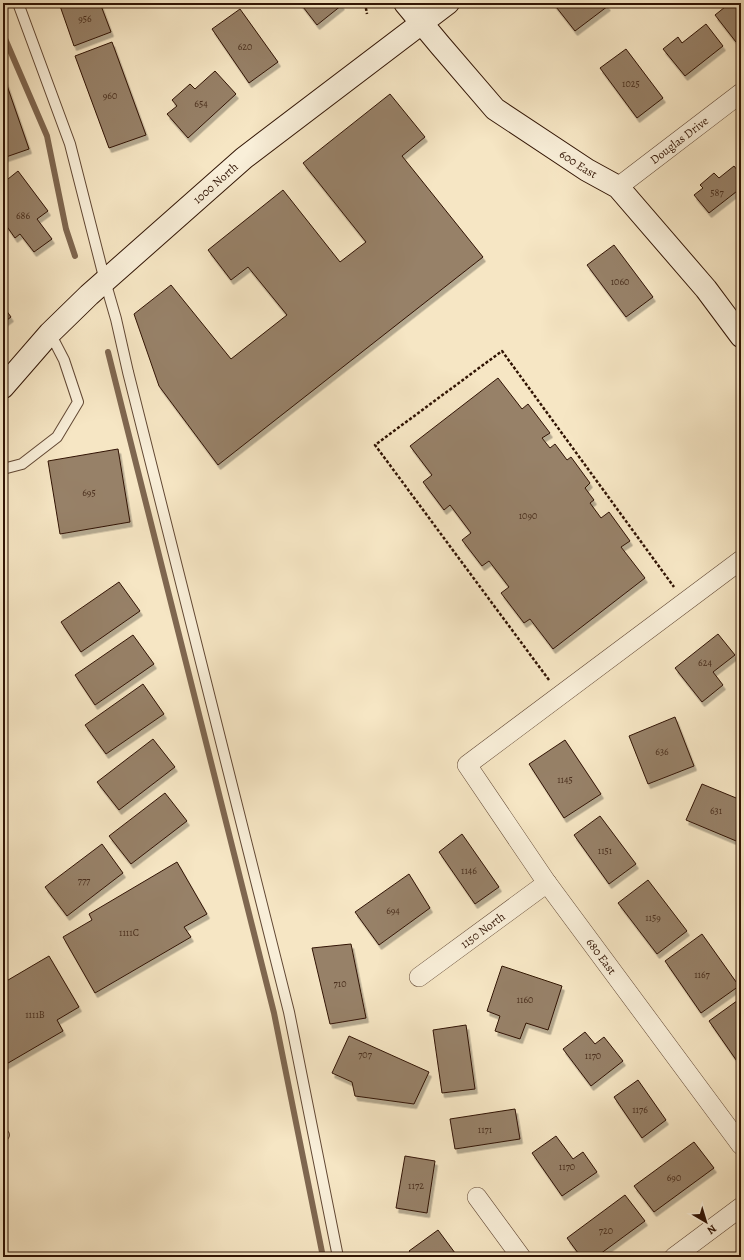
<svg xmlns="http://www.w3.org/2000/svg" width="744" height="1260" font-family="Alegreya,serif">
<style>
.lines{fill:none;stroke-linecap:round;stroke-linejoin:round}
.stream{stroke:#7f6750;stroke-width:6}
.building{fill:#978168;stroke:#311404;filter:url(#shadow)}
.lane-casing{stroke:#624834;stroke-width:12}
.street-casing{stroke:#624834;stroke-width:20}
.secondary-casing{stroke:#311404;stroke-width:24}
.path{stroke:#311404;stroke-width:2.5;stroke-dasharray:3 2;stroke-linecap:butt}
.lane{stroke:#f9efd9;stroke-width:10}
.street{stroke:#f9efd9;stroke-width:19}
.secondary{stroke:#f9efd9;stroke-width:22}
.labels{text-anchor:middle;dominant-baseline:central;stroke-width:3.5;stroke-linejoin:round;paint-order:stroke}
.number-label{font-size:10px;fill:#4a2f1d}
.street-label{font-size:12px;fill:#311404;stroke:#f9efd9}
</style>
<defs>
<filter id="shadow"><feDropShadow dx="2.5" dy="4.5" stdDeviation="0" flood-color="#0004"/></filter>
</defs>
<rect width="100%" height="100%" fill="#f6e6c4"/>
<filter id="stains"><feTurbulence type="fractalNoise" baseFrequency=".005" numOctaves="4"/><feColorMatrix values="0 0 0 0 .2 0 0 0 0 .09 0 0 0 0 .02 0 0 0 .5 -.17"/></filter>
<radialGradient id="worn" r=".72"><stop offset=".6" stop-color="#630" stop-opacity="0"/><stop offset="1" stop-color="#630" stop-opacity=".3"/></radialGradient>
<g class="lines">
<path class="stream" d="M3 34 47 136 66 229 75 256
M108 352 274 1013 323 1257"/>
</g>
<path class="building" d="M59 3H100L111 32 74 46Z
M300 3H340L342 5 317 25Z
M553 3H605L608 6 575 31Z
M730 3H733L736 7 741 4V39L736 42 715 15Z
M240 9 278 62 249 83 212 29Z
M706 24 723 46 685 76 663 49 678 37 682 43Z
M112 42 146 135 109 148 75 56Z
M626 49 663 98 637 118 600 68Z
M215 71 236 94 188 138 167 114 177 106 172 100 190 84 195 89Z
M3 74 29 149 3 158Z
M390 94 425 137 402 156 483 257 218 465 159 386 134 314 171 285 231 359 287 315 248 267 231 280 208 250 283 190 340 262 366 242 303 163Z
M734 166 741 175V188L709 213 694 195 703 188 700 185 714 173 719 178Z
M18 171 48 211 37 219 52 239 34 252 20 234 15 238 3 221V183Z
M614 245 653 297 626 317 587 265Z
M3 306 11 317 3 323Z
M498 378 522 409 528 404 550 433 542 438 550 448 555 444 567 460 571 457 590 483 585 488 594 500 590 503 601 518 609 512 630 541 621 547 645 578 553 649 530 619 524 623 501 593 509 587 489 561 482 566 462 540 471 533 450 505 444 510 423 482 432 475 410 446Z
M118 449 130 522 60 534 48 461Z
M119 582 140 611 81 652 61 622Z
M718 634 735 655 713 672 723 685 702 702 675 668Z
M133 635 154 664 95 705 75 675Z
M143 684 164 714 106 754 85 725Z
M675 717 694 766 648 784 629 736Z
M153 739 175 767 119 810 97 782Z
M565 740 601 794 564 818 529 764Z
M702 784 741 800V843L686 820Z
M165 793 187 821 131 864 109 836Z
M600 816 636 864 609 884 574 835Z
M462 834 499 887 475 904 439 852Z
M102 844 123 873 67 916 45 887Z
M177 862 207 914 184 927 191 937 95 993 63 937 92 920 89 914Z
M409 874 430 908 379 945 355 912Z
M648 880 687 931 657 954 618 903Z
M702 934 739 986 701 1013 665 961Z
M351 944 366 1018 330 1024 312 948Z
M49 956 79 1007 57 1020 63 1031 3 1066V983Z
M502 966 562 986 548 1030 526 1023 520 1039 495 1031 500 1016 487 1011Z
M741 998V1067L709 1021Z
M466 1025 475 1089 442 1093 433 1030Z
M585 1032 595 1044 604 1037 623 1061 591 1086 563 1049Z
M349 1036 429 1072 414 1104 355 1096 352 1082 332 1073Z
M638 1080 666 1120 642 1138 614 1097Z
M515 1109 520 1139 455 1149 450 1119Z
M556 1136 573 1159 583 1152 597 1172 562 1196 532 1153Z
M694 1142 714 1168 654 1212 634 1186Z
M405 1156 435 1161 427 1213 396 1208Z
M625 1195 645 1221 596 1257H581L567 1238Z
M438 1230 458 1257H414L409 1251Z"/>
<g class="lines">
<defs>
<path id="lane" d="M18 3 70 144 105 281 116 319 128 372 289 1012 338 1257
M3 469 22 464 57 437 78 402 64 360 50 333
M3 1135H4"/>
<g id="street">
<path id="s1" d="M618 187 741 93"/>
<path id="s2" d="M741 560 467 765 547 883 741 1145"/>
<path id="s3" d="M419 977 547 883"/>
<path d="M477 1197 521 1257"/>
<path d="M674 1257 741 1207"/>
</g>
<g id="secondary">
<path id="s4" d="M405 3 440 45 495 109 587 170 618 187 706 289 741 336"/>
<path id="s5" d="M3 387 50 333 89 295 244 158 448 3"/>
</g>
</defs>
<use href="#lane" class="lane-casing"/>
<use href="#street" class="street-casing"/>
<use href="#secondary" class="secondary-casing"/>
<path class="path" d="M365 3 367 14
M549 680 375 445 502 351 674 587"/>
<use href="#lane" class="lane"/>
<use href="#street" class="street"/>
<use href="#secondary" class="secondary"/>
</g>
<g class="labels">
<g class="number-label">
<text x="85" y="18">956</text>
<text x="245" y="46">620</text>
<text x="631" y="83">1025</text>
<text x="110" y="95">960</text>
<text x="201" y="103">654</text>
<text x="717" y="192">587</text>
<text x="23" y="215">686</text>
<text x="620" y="281">1060</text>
<text x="89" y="492">695</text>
<text x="528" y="515">1090</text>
<text x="705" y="662">624</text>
<text x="662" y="751">636</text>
<text x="565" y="779">1145</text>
<text x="716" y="810">631</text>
<text x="605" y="850">1151</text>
<text x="469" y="870">1146</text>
<text x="84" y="880">777</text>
<text x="393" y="910">694</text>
<text x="653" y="917">1159</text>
<text x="129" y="932">1111C</text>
<text x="702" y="974">1167</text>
<text x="340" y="983">710</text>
<text x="525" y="999">1160</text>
<text x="35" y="1014">1111B</text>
<text x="365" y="1054">707</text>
<text x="593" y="1055">1170</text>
<text x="640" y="1109">1176</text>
<text x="485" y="1129">1171</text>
<text x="567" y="1166">1170</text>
<text x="674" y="1177">690</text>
<text x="416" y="1185">1172</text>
<text x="606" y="1230">720</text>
</g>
<g class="street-label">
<text stroke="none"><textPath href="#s1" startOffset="77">Douglas Drive</textPath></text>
<text stroke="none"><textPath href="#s4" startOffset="239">600 East</textPath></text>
<text stroke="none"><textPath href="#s5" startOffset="295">1000 North</textPath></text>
<text stroke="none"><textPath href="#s3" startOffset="79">1150 North</textPath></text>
<text stroke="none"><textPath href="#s2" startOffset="576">680 East</textPath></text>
</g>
</g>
<rect width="744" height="1260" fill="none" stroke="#f6e6c4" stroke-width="16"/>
<rect x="4" y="4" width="736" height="1252" fill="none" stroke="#311404" stroke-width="2"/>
<rect x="8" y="8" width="728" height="1244" fill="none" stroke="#311404"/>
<g transform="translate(706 1222) rotate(142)" stroke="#f9efd9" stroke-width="3" paint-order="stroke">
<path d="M0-3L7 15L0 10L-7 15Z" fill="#311404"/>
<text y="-6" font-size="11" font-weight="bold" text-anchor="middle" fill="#311404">N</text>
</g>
<rect width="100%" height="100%" filter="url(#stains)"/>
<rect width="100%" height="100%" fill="url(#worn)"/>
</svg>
